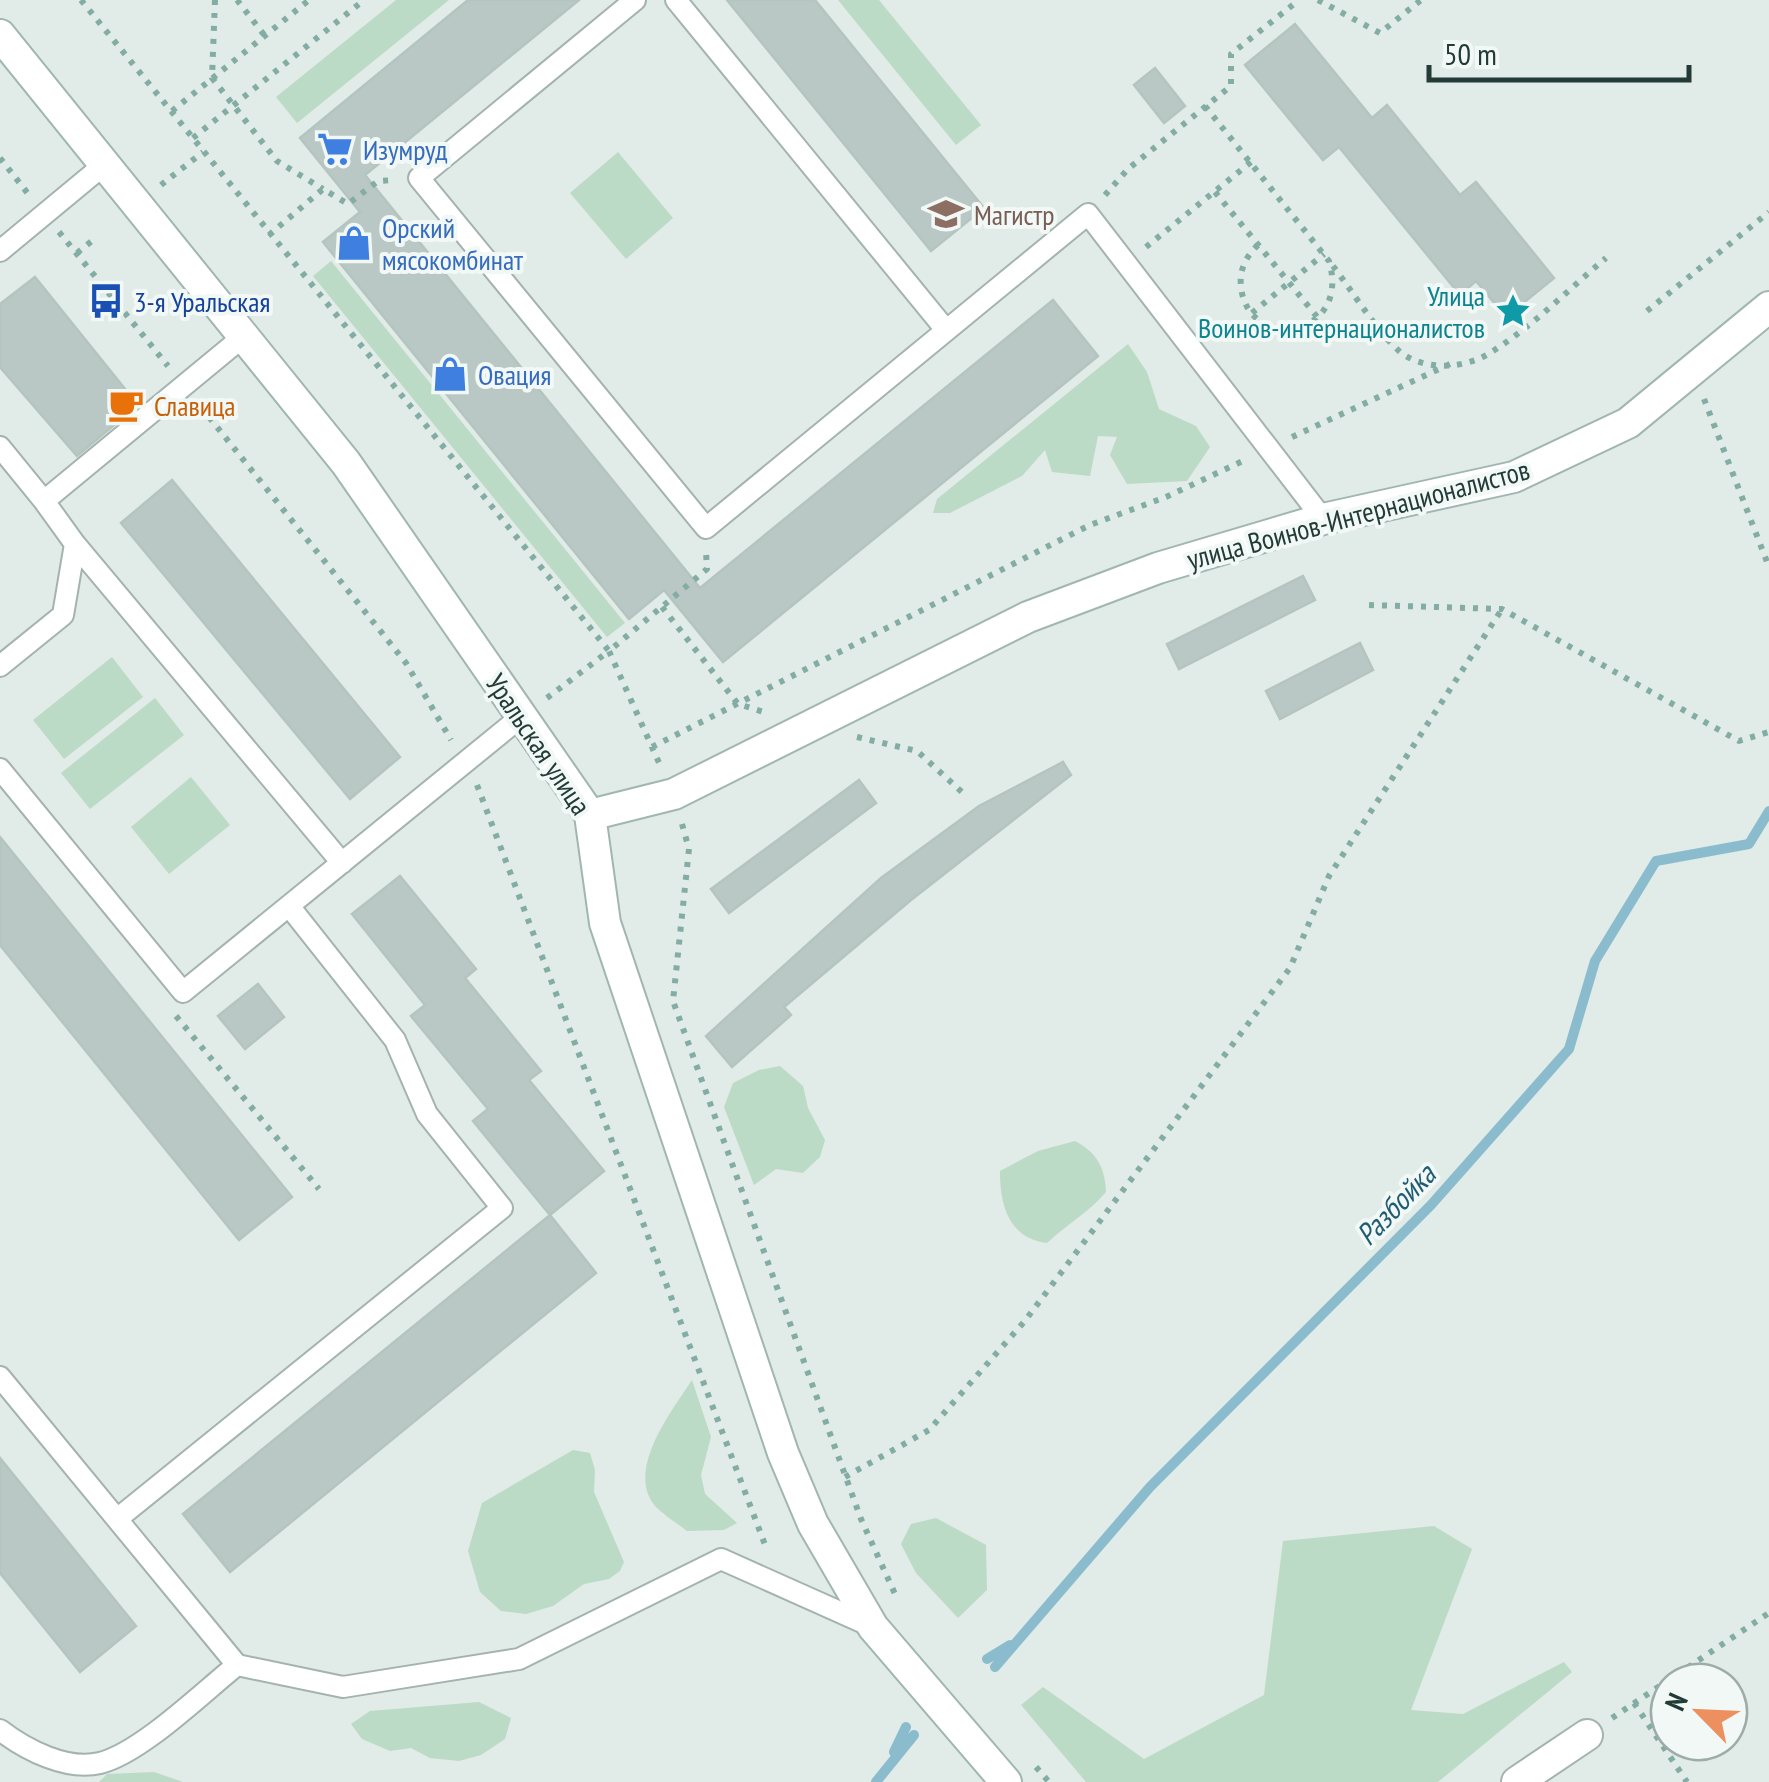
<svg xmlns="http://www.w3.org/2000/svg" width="1769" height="1782" font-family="'PT Sans Narrow',sans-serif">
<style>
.green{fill:#bbdbc7}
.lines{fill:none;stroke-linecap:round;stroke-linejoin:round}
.stream{stroke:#8bbcce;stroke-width:10}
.building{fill:#b9c8c4;stroke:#b4c4bf;stroke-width:2.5}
.lane-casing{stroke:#a4b3af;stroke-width:24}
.street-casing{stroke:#a4b3af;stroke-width:34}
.secondary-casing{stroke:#a0b6b1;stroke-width:34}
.path{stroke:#83ada4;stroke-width:6;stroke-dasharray:5 8;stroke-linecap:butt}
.lane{stroke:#fff;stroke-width:20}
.street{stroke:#fff;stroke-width:30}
.secondary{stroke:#fff;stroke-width:30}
.labels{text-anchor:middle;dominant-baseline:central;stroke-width:8;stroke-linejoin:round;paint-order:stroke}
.shop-label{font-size:28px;fill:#366cbe;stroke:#f1f8f5;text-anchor:start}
.education-label{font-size:28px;fill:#785e54;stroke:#f1f8f5;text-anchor:start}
.culture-label{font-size:28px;fill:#0d838f;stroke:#f1f8f5;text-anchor:end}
.transit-label{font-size:28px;fill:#164399;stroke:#f1f8f5;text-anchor:start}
.food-label{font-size:28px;fill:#c56008;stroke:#f1f8f5;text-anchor:start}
.street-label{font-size:28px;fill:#223b37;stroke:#f1f8f5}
.water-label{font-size:30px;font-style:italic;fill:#1f5c74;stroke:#f1f8f5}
</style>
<rect width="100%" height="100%" fill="#e1ebe7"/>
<path class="green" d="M396 0H449L297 123 276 97Z
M838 0H879L981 125 956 145Z
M618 152 673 218 626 259 570 193Z
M331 261 625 623 607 637 313 276Z
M1128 344 1147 372 1159 409 1196 426 1210 447 1187 481 1127 484 1110 455 1117 437 1098 436 1090 476 1052 472 1045 450 1022 476 950 513H933L937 499Z
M112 657 143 697 64 759 33 720Z
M155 698 184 735 90 809 61 773Z
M191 777 230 825 169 874 131 827Z
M780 1066 803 1086 808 1108 825 1140 820 1157 803 1173 776 1169 754 1185 724 1107 733 1083 759 1070Z
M1075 1141C1097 1153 1105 1167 1106 1192 1089 1212 1066 1225 1047 1243 1008 1238 1000 1204 1000 1171L1038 1151Z
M692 1380 711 1437 701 1475 705 1494 737 1523 724 1530 687 1531C677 1523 665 1516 656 1507 624 1471 672 1411 692 1380Z
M573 1450 590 1453 595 1470 594 1492 624 1562 620 1571 609 1579 584 1584 553 1606 526 1614 501 1611 480 1592 468 1551 482 1503Z
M936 1518 986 1545 987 1590 958 1618 916 1573 901 1544 911 1524Z
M1434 1526 1472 1549 1411 1710 1463 1714 1564 1662 1572 1672 1438 1782H1086L1021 1705 1043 1687 1144 1759 1264 1695 1283 1541Z
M479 1702 511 1718 505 1739 481 1755 459 1761 430 1758 411 1748 390 1751 362 1739 351 1724 370 1711Z
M154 1772 183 1782H99L107 1774Z"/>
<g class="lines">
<path class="stream" d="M987 1659 1010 1645
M995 1667 1150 1487 1431 1205 1569 1049 1595 961 1656 861 1749 844 1769 811
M894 1752 906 1727
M876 1782 914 1735"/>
</g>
<path class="building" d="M468 0H579L365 175 700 588 1053 300 1098 356 723 662 664 590 629 619 323 242 360 212 300 138Z
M727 0H815L984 208 931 251Z
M1295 24 1372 118 1387 105 1460 195 1476 182 1554 278 1506 317 1476 281 1460 295 1339 147 1323 160 1245 65Z
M1155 68 1185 106 1164 123 1134 85Z
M35 277 138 405 77 456 0 367V304Z
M172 480 400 757 350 799 121 523Z
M1303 576 1315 600 1179 669 1167 644Z
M1360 643 1373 670 1280 719 1266 691Z
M1063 762 1071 775 911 900 784 1007 791 1015 732 1067 706 1036 881 878 979 806Z
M859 780 876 803 729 913 711 889Z
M0 837 292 1197 239 1240 0 945Z
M400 876 476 969 465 978 541 1071 529 1080 604 1171 550 1215 473 1121 488 1109 411 1016 425 1005 352 914Z
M258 984 284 1017 245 1049 218 1016Z
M550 1215 596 1273 230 1572 183 1514Z
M0 1458 136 1626 80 1672 0 1573Z"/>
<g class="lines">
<defs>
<path id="lane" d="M635 0 419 178 706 528 1088 214 1323 519
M676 0 946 330
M0 251 105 164
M0 447 44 501 244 336
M44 501 75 544 342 863
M0 666 63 615 75 544
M0 769 183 992 522 716
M0 1377 237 1665 343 1687 519 1659 721 1559 871 1626
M117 1519 502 1208 427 1114 395 1040 289 906
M0 1730C26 1750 67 1771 100 1763 141 1753 203 1692 237 1665"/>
<path id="street" d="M1517 1782 1587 1735"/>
<path id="secondary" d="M0 35 346 463 590 815 605 923 783 1453 813 1524 873 1627 1006 1782
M590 815 674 794 1028 617 1158 568 1323 519 1514 477 1628 423 1769 307"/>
</defs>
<use href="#lane" class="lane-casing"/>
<use href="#street" class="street-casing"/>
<use href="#secondary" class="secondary-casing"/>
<path class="path" d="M81 0 609 651 707 569 706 552
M215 0 212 78 277 161 323 189
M237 0 265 36
M1318 0 1380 33 1421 0
M1205 106 1329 261C1352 338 1248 353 1241 287 1239 270 1246 256 1258 245
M172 111 309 0
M193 138 364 0
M0 158 29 195
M161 185 203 152
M1215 192 1318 318
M1105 195 1128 169 1231 86V54L1299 0
M59 232 168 366
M269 235 323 189 348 204 378 181 394 180
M1146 247 1251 162
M77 253 93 240
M1333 266C1353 292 1375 329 1399 351 1424 372 1467 369 1493 351 1533 326 1569 289 1606 258
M1647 311 1769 212
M1252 313 1324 254
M1704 399 1769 567
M201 407 406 663 451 740
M1292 437 1450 364
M1369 605 1502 609 1739 741 1769 732
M662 607 738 704 767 713
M547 698 609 651 660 765
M857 737 917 751 963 793
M652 747 1090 525 1166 497 1245 460
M477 785 767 1550
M682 824 689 849 673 1001 861 1519 895 1594
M176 1016 319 1189
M845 1477 929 1430 1024 1322 1290 968 1329 876 1502 609
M1634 1703 1687 1782
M1612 1718 1769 1613
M1036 1767 1049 1782"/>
<use href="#lane" class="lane"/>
<use href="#street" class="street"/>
<use href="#secondary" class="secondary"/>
</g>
<defs>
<symbol id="supermarket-bare" viewBox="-9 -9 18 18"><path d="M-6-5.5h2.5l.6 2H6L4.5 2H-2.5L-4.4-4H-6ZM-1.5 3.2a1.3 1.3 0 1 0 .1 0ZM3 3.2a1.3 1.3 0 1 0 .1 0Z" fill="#3f7fe0" stroke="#f1f8f5" stroke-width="2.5" paint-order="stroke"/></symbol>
<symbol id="school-bare" viewBox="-9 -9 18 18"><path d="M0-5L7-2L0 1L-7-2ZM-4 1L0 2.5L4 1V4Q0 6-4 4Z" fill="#8d6e63" stroke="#f1f8f5" stroke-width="2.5" paint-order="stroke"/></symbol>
<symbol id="shop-bare" viewBox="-9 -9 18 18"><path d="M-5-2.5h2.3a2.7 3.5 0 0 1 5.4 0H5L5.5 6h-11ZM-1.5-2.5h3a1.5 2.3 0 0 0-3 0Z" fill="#3f7fe0" stroke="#f1f8f5" stroke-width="2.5" paint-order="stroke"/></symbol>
<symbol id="bus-bare" viewBox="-9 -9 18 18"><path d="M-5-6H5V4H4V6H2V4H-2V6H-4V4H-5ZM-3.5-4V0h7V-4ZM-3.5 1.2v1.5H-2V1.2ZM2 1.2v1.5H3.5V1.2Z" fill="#1a4fb4" stroke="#f1f8f5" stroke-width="2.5" paint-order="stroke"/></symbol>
<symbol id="sight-bare" viewBox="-9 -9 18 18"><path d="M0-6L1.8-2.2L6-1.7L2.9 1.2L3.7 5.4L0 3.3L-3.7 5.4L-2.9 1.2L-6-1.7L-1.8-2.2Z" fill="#0f9aa8" stroke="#f1f8f5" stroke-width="2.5" paint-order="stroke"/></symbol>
<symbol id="cafe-bare" viewBox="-9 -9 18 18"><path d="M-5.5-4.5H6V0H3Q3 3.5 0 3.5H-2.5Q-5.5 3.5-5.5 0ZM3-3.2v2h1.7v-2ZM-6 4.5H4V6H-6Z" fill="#e8710a" stroke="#f1f8f5" stroke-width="2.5" paint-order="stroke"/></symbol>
</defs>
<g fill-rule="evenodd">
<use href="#supermarket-bare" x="310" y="124" width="50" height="50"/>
<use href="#school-bare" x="921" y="189" width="50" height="50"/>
<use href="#shop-bare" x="329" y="218" width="50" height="50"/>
<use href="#bus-bare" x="81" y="276" width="50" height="50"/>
<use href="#sight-bare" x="1488" y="286" width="50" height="50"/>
<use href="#shop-bare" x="425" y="349" width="50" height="50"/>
<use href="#cafe-bare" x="101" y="380" width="50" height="50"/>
</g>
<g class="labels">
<g class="shop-label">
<text x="363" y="149">Изумруд</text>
<text x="382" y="227">Орский<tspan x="382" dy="32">мясокомбинат</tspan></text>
<text x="478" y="374">Овация</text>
</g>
<g class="education-label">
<text x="974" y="214">Магистр</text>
</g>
<g class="culture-label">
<text x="1485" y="295">Улица<tspan x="1485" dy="32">Воинов-интернационалистов</tspan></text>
</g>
<g class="transit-label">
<text x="134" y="301">3-я Уральская</text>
</g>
<g class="food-label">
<text x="154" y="405">Славица</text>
</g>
<g class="street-label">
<text transform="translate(1358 514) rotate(-15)">улица Воинов-Интернационалистов</text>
<text transform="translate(539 744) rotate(56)">Уральская улица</text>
</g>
<g class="water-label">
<text transform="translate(1395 1204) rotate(-46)">Разбойка</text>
</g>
</g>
<g transform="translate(1699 1712) rotate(294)"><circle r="48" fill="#f1f8f5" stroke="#9eaca9" stroke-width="2.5"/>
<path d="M0-8L18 38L0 25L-18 38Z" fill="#eb905e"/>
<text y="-15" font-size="28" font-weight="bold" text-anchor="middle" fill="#223b37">N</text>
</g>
<path d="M1429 65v15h260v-15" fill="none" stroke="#223b37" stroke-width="5"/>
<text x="1444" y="65" font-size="30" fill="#223b37" stroke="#f1f8f5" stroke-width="8" paint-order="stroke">50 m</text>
</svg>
